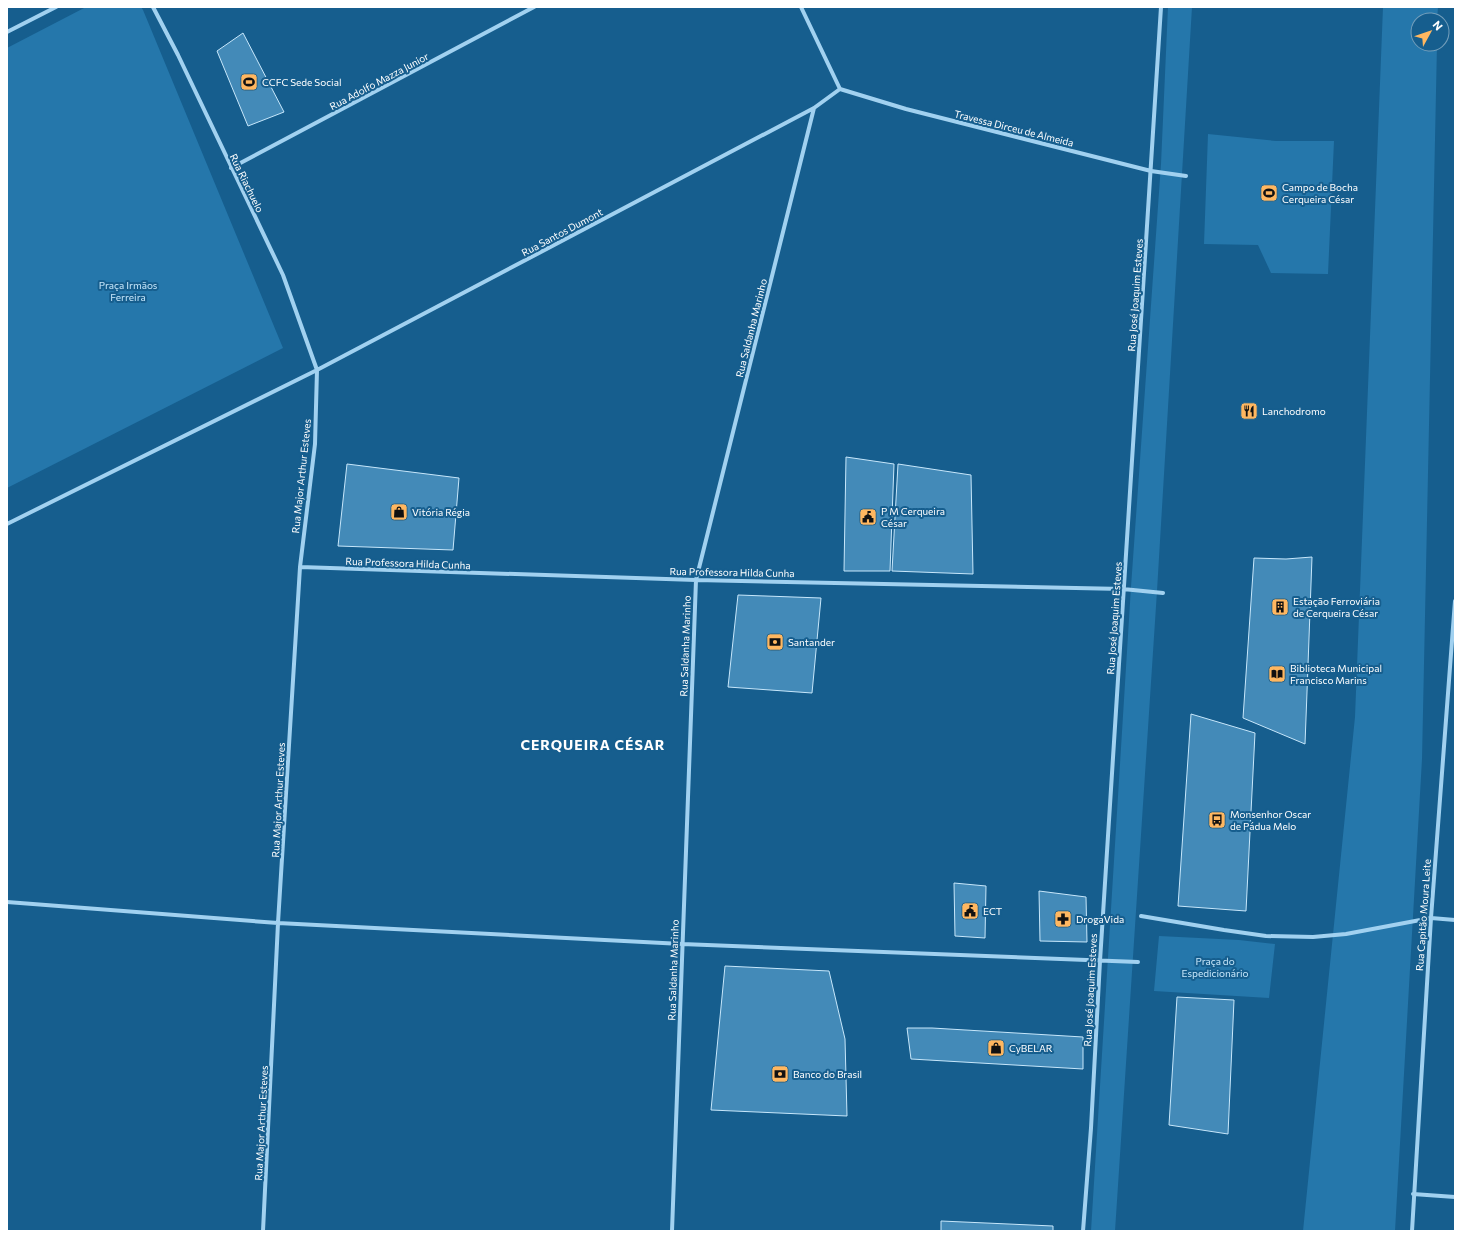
<svg xmlns="http://www.w3.org/2000/svg" width="1462" height="1238" font-family="Commissioner,sans-serif">
<style>
.green{fill:#2577ab}
.building{fill:#438ab8;stroke:#c7e7fb}
.lines{fill:none;stroke-linecap:round;stroke-linejoin:round}
.minor{stroke:#a1d1f0;stroke-width:4}
.labels{text-anchor:middle;dominant-baseline:central;stroke-width:4;stroke-linejoin:round;paint-order:stroke}
.street-label{font-size:10px;fill:#fff;stroke:#165e8e}
.poi-label{font-size:10px;fill:#fff;stroke:#165e8e;text-anchor:start}
.park-label{font-size:10px;fill:#c7e7fb;stroke:#165e8e}
.district-label{font-size:14px;font-weight:bold;letter-spacing:1px;fill:#fff;stroke:#165e8e}
</style>
<rect width="100%" height="100%" fill="#165e8e"/>
<path class="green" d="M86 7H141L143 10 283 348 7 488V48Z
M1168 7H1192L1157 591 1115 1231H1091L1131 587 1161 164Z
M1383 7H1438L1437 20H1418V44H1437L1422 759 1395 1231H1303L1355 717Z
M1208 134 1276 141H1334L1328 274 1271 273 1258 245 1204 244Z
M1159 936 1239 940 1275 944 1269 998 1154 991Z"/>
<path class="building" d="M243 33 284 112 248 126 217 51Z
M846 457 894 464 890 571H844Z
M347 464 459 478 453 550 338 546Z
M898 464 971 475 973 574 892 571Z
M1312 557 1307 692 1305 744 1243 718 1254 558 1286 559Z
M738 595 821 598 812 693 728 687Z
M1191 714 1255 733 1246 911 1178 906Z
M954 883 986 886 985 938 955 936Z
M1039 891 1086 897 1087 942 1040 941Z
M725 966 829 971 845 1039 847 1116 711 1110Z
M1177 997 1234 1000 1228 1134 1169 1125Z
M907 1028H932L1083 1037V1069L911 1059Z
M941 1221 1053 1226V1231H941Z"/>
<g class="lines">
<path class="minor" d="M153 7 178 55 283 275 317 370 315 444 300 567 278 923 263 1231
M801 7 840 89
M7 32 56 7
M840 89 906 109 1151 171 1186 176
M231 168 534 7
M7 524 317 370 814 108 840 89
M300 567 696 580 1123 589 1163 593
M7 902 278 923 682 944 1138 962
M1141 916 1224 930 1266 936 1313 937 1346 934 1431 918 1455 920
M1413 1194 1455 1197
M672 1231 696 580 814 108
M1083 1231 1091 1128 1100 961 1161 7
M1412 1231 1431 918 1455 601"/>
</g>
<defs>
<symbol id="stadium-square" viewBox="-11 -11 22 22"><rect x="-9" y="-9" width="18" height="18" rx="4" fill="#ffb760" stroke="#165e8e"/><path d="M0-5a6.5 5 0 1 0 0 10a6.5 5 0 1 0 0-10ZM-3.5-1.8h7v3.6h-7Z" fill="#111"/></symbol>
<symbol id="restaurant-square" viewBox="-11 -11 22 22"><rect x="-9" y="-9" width="18" height="18" rx="4" fill="#ffb760" stroke="#165e8e"/><path d="M-5-6h1v4h1v-4h1v4h1v-4h1v5L-1.5 .5V6h-2V.5L-5-1ZM5-6V6H3V1.5H1.5Q1.5-4 5-6Z" fill="#111"/></symbol>
<symbol id="shop-square" viewBox="-11 -11 22 22"><rect x="-9" y="-9" width="18" height="18" rx="4" fill="#ffb760" stroke="#165e8e"/><path d="M-5-2.5h2.3a2.7 3.5 0 0 1 5.4 0H5L5.5 6h-11ZM-1.5-2.5h3a1.5 2.3 0 0 0-3 0Z" fill="#111"/></symbol>
<symbol id="civic-square" viewBox="-11 -11 22 22"><rect x="-9" y="-9" width="18" height="18" rx="4" fill="#ffb760" stroke="#165e8e"/><path d="M-.6-6.5H3V-4.5H.6V-3L4-1V1h2V6H-6V1h2V-1L-.6-3ZM-1.2 2.5V6h2.4V2.5Z" fill="#111"/></symbol>
<symbol id="building-square" viewBox="-11 -11 22 22"><rect x="-9" y="-9" width="18" height="18" rx="4" fill="#ffb760" stroke="#165e8e"/><path d="M-4-6H4V6H1V3H-1V6H-4ZM-2.5-4.3h1.7v1.8h-1.7ZM.8-4.3h1.7v1.8H.8ZM-2.5-1h1.7V.8h-1.7ZM.8-1h1.7V.8H.8Z" fill="#111"/></symbol>
<symbol id="bank-square" viewBox="-11 -11 22 22"><rect x="-9" y="-9" width="18" height="18" rx="4" fill="#ffb760" stroke="#165e8e"/><path d="M-6-4H6V4H-6ZM0-2.3a2.3 2.3 0 1 0 0 4.6a2.3 2.3 0 1 0 0-4.6Z" fill="#111"/></symbol>
<symbol id="library-square" viewBox="-11 -11 22 22"><rect x="-9" y="-9" width="18" height="18" rx="4" fill="#ffb760" stroke="#165e8e"/><path d="M-6-4Q-3-5.5-.7-3.5V5Q-3 3-6 4ZM6-4Q3-5.5 .7-3.5V5Q3 3 6 4Z" fill="#111"/></symbol>
<symbol id="bus-square" viewBox="-11 -11 22 22"><rect x="-9" y="-9" width="18" height="18" rx="4" fill="#ffb760" stroke="#165e8e"/><path d="M-5-6H5V4H4V6H2V4H-2V6H-4V4H-5ZM-3.5-4V0h7V-4ZM-3.5 1.2v1.5H-2V1.2ZM2 1.2v1.5H3.5V1.2Z" fill="#111"/></symbol>
<symbol id="pharmacy-square" viewBox="-11 -11 22 22"><rect x="-9" y="-9" width="18" height="18" rx="4" fill="#ffb760" stroke="#165e8e"/><path d="M-2-6h4v4h4v4h-4v4h-4v-4h-4v-4h4Z" fill="#111"/></symbol>
</defs>
<g fill-rule="evenodd">
<use href="#stadium-square" x="239" y="72" width="20" height="20"/>
<use href="#stadium-square" x="1259" y="183" width="20" height="20"/>
<use href="#restaurant-square" x="1239" y="401" width="20" height="20"/>
<use href="#shop-square" x="389" y="502" width="20" height="20"/>
<use href="#civic-square" x="858" y="507" width="20" height="20"/>
<use href="#building-square" x="1270" y="597" width="20" height="20"/>
<use href="#bank-square" x="765" y="632" width="20" height="20"/>
<use href="#library-square" x="1267" y="664" width="20" height="20"/>
<use href="#bus-square" x="1207" y="810" width="20" height="20"/>
<use href="#civic-square" x="960" y="901" width="20" height="20"/>
<use href="#pharmacy-square" x="1053" y="909" width="20" height="20"/>
<use href="#shop-square" x="986" y="1038" width="20" height="20"/>
<use href="#bank-square" x="770" y="1064" width="20" height="20"/>
</g>
<g class="labels">
<g class="street-label">
<text transform="translate(379 81) rotate(-28)">Rua Adolfo Mazza Junior</text>
<text transform="translate(1014 128) rotate(14)">Travessa Dirceu de Almeida</text>
<text transform="translate(247 183) rotate(64)">Rua Riachuelo</text>
<text transform="translate(562 232) rotate(-28)">Rua Santos Dumont</text>
<text transform="translate(1135 295) rotate(-86)">Rua José Joaquim Esteves</text>
<text transform="translate(751 328) rotate(-76)">Rua Saldanha Marinho</text>
<text transform="translate(301 476) rotate(-84)">Rua Major Arthur Esteves</text>
<text transform="translate(408 563) rotate(2)">Rua Professora Hilda Cunha</text>
<text transform="translate(732 572) rotate(1)">Rua Professora Hilda Cunha</text>
<text transform="translate(1114 618) rotate(-86)">Rua José Joaquim Esteves</text>
<text transform="translate(685 646) rotate(-88)">Rua Saldanha Marinho</text>
<text transform="translate(278 800) rotate(-87)">Rua Major Arthur Esteves</text>
<text transform="translate(1423 915) rotate(-86)">Rua Capitão Moura Leite</text>
<text transform="translate(673 970) rotate(-88)">Rua Saldanha Marinho</text>
<text transform="translate(1090 990) rotate(-87)">Rua José Joaquim Esteves</text>
<text transform="translate(261 1123) rotate(-87)">Rua Major Arthur Esteves</text>
</g>
<g class="poi-label">
<text x="262" y="82">CCFC Sede Social</text>
<text x="1282" y="187">Campo de Bocha<tspan x="1282" dy="12">Cerqueira César</tspan></text>
<text x="1262" y="411">Lanchodromo</text>
<text x="881" y="511">P M Cerqueira<tspan x="881" dy="12">César</tspan></text>
<text x="412" y="512">Vitória Régia</text>
<text x="1293" y="601">Estação Ferroviária<tspan x="1293" dy="12">de Cerqueira César</tspan></text>
<text x="788" y="642">Santander</text>
<text x="1290" y="668">Biblioteca Municipal<tspan x="1290" dy="12">Francisco Marins</tspan></text>
<text x="1230" y="814">Monsenhor Oscar<tspan x="1230" dy="12">de Pádua Melo</tspan></text>
<text x="983" y="911">ECT</text>
<text x="1076" y="919">DrogaVida</text>
<text x="1009" y="1048">CyBELAR</text>
<text x="793" y="1074">Banco do Brasil</text>
</g>
<g class="park-label">
<text x="128" y="285">Praça Irmãos<tspan x="128" dy="12">Ferreira</tspan></text>
<text x="1215" y="961">Praça do<tspan x="1215" dy="12">Espedicionário</tspan></text>
</g>
<g class="district-label">
<text x="593" y="744">CERQUEIRA CÉSAR</text>
</g>
</g>
<rect width="1462" height="1238" fill="none" stroke="#ffffff" stroke-width="16"/>
<g transform="translate(1430 32) rotate(50)"><circle r="19" fill="#165e8e" stroke="#739ebb"/>
<path d="M0-3L7 15L0 10L-7 15Z" fill="#ffb760"/>
<text y="-6" font-size="11" font-weight="bold" text-anchor="middle" fill="#ffffff">N</text>
</g>
</svg>
